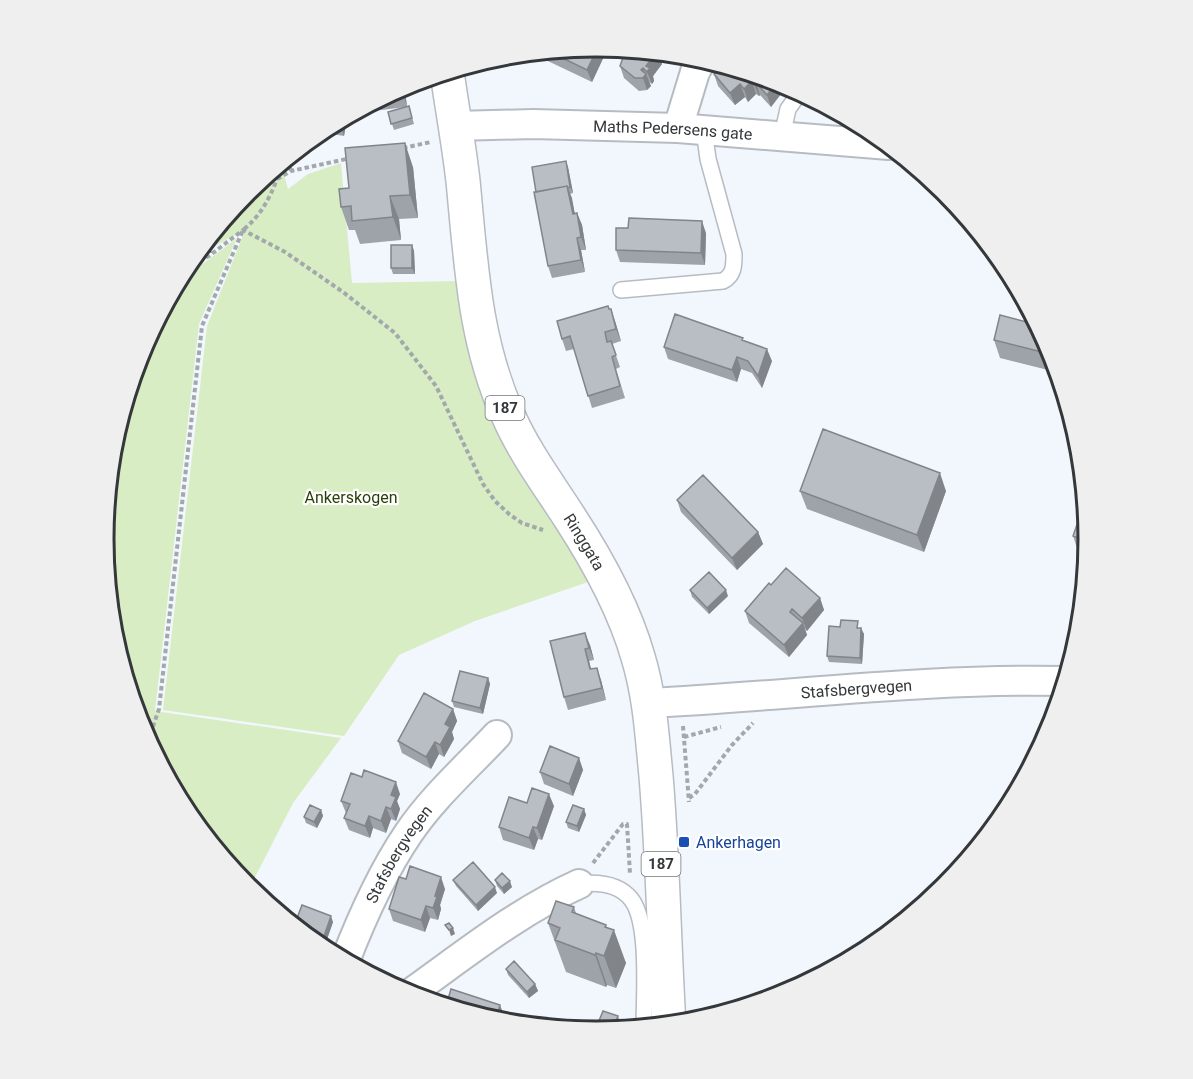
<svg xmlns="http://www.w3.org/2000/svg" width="1193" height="1079" font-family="Roboto,sans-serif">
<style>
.green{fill:#d9edc4}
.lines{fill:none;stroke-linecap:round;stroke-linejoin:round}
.lane-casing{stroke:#b7bcc3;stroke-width:18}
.street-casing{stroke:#b7bcc3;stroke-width:32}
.primary-casing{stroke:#b7bcc3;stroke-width:36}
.path{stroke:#a3a8ad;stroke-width:4;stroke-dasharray:4.5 3;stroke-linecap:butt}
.lane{stroke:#fff;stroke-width:15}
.street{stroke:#fff;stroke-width:28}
.primary{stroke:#fff;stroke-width:33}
.wall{fill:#9ea3a9}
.shaded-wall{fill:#818589}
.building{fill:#b8bec4;stroke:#818589;stroke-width:1.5}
.transit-dot{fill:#1a4fb4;stroke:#fff;stroke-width:2}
.labels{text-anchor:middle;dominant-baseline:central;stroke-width:4.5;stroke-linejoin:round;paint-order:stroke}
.shield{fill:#fff;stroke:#727475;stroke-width:1.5}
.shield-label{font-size:15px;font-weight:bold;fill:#35383a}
.street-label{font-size:16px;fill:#35383a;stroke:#fff}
.park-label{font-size:16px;fill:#2b4009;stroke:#fff}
.transit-label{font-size:16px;fill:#164399;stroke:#fff;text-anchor:start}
.rim{fill:none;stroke:#35383a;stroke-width:3}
</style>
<rect width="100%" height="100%" fill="#f1f7fd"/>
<path class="green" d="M341 163 352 283 459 281 591 581 475 621 399 655 344 736 163 710 207 326 244 233C224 237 208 253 189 262L248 191 281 164 288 189 308 174Z
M237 238 199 324 155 711 341 738 293 803 249 889 186 813 141 728 113 635 104 539 113 443 141 351 182 274 204 263Z"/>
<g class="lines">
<defs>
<path id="lane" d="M782 136 788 109 800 92
M621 290 723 281C734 275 734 266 734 254L708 159 704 130
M579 884C597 882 618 883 631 899 650 922 644 997 644 1028"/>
<g id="street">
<path id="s1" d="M455 126 533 124 678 128 889 145"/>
<path d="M678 128 695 72 702 59"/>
<path id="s2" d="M649 703C788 696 927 678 1066 681"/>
<path id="s3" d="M345 961C362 917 381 874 408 834 432 798 467 767 497 735"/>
<path d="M408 995C463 956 517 912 579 884"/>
</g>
<g id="primary">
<path id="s4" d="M447 72C452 108 459 145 463 181 471 262 474 340 508 415 524 452 549 485 570 518 598 561 624 608 638 657 650 696 652 736 656 776 663 859 664 942 669 1025"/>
</g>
</defs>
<use href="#lane" class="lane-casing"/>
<use href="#street" class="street-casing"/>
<use href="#primary" class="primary-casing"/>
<path class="path" d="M403 148 431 142
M287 159 291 171
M277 179 291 171 351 158
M211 236 212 253
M186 268 209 256 243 230 285 252 343 292 395 333 436 386 483 484 495 501 509 514 522 523 543 530
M683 726 689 802
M684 737 721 727
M148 741 159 709 202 326 243 230C260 216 269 200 277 179L271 172
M689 798 695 794 732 745 753 723
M593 863 623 824H627L630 874"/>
<use href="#lane" class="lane"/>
<use href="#street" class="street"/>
<use href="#primary" class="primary"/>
</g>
<path class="wall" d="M597 46 606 47 607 50 592 82 531 53Z
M660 59 662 64 653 76 654 81 652 84 649 82 651 86 647 90 639 91 624 78 620 66Z
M724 65 786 85 783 88 784 90 771 107 760 95 759 96 756 94 748 102 745 97 735 105 718 86 714 74Z
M404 86 407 106H409L414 124 394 130 388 112 406 107 373 111 370 104Z
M810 97 832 109 825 115Z
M344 118 346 124 344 136 320 132Z
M413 167 418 218 399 219 401 240 360 244 355 230H349L341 207 349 188Z
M568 167 573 193 570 194 575 214 577 213 582 225 586 250H581L585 272 552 278 548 266 536 192Z
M706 233 705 265 620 262 616 250Z
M412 245 414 251 415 274H393L391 268Z
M609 309 615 321 621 341 612 344 620 367 616 369 625 398 592 408 574 349 566 351 562 339Z
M1038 325 1048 370 1000 358 994 340Z
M744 341 772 361 762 388 752 373 741 369 737 382 668 359 664 347Z
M800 491H946L924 552 807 509Z
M677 500 758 532 763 544 737 570 681 512Z
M1073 536 1089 540 1088 552 1077 548Z
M771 585 820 598 824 610 807 631 805 629 807 635 789 657 749 623 745 611Z
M690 590 728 596 709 614 692 597Z
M860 628 864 634 862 664 829 662 827 656Z
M550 641 590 645 594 660 589 661 591 669 601 680 606 700 568 710 564 697Z
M488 678 490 684 483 714 454 707 452 701Z
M453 709 457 721 452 732 454 739 444 757 439 754 431 769 402 753 398 741Z
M579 758 583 770 573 796 544 784 540 772Z
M400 794 397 801 400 809 396 821 391 819 386 833 373 828 370 838 349 830 344 818 346 813 341 801Z
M554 806 542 840 538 839 534 850 503 840 499 827Z
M584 809 586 815 579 832 568 828 566 822Z
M321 810 323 816 317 828 306 823 304 817Z
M406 879 445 889 440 905 441 909 438 920 430 918 425 932 393 921 389 909Z
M453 880 497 893 478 911 456 886Z
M495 880 512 887 504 894 497 886Z
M574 907 576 913 607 927 626 963 616 988 607 985 606 987 566 972 548 923Z
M333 922 325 945 311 940 294 926Z
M506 969 535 984 538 991 529 998 508 975Z"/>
<path class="shaded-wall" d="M598 47H606L607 50 592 82 587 70Z
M656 52 665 53 660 59 662 64 653 76 654 81 652 84 647 72 646 66Z
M643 68 645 75 646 74 651 86 647 90 643 78 641 70Z
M752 81 756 94 748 102 744 89Z
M777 82 786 85 783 88 784 90 771 107 767 95Z
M756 83 760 95 759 96 754 84Z
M740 84 745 97 735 105 730 93Z
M404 86 407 106 403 94 402 87Z
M826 106 832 109 825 115 823 109Z
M344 118 346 124 344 136 342 130Z
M405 143 413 167 418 218 410 195Z
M566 161 568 167 573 193 570 187Z
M567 186 572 198 577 226 573 214Z
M390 196 399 219 401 240 393 217Z
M577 213 582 225 586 250 581 237Z
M702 221 706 233 705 265 701 253Z
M577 238 581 250 585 272 581 260Z
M412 245 414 251 415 274 412 268Z
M611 309 615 321 621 341 616 329Z
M1045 338 1053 353 1048 370 1042 352Z
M767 349 772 361 762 388 758 376Z
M737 357 741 369 737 382 732 370Z
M940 473 946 491 924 552 917 535Z
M758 532 763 544 737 570 732 558Z
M726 590 728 596 709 614 707 608Z
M820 598 824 610 807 631 802 618Z
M803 623 807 635 789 657 784 645Z
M861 628 864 634 862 664 860 658Z
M585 633 590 645 594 660 589 648Z
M585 649 589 661 594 681 590 669Z
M597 668 601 680 606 700 602 688Z
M488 678 490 684 483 714 480 708Z
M453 709 457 721 452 732 454 739 444 757 440 745 445 724Z
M435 742 439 754 431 769 426 757Z
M579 758 583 770 573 796 569 784Z
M396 782 400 794 397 801 400 809 396 821 391 809V795Z
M549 794 554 806 542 840 537 828Z
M386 807 391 819 386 833 381 821Z
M584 809 586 815 579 832 577 826Z
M321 810 323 816 317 828 314 822Z
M369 816 373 828 370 838 365 826Z
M533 827 538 839 534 850 529 838Z
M441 877 445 889 440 905 441 909 438 920 433 908 435 896Z
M510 881 512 887 504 894 502 888Z
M495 887 497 893 478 911 476 905Z
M426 906 430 918 425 932 421 920Z
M331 916 333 922 325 945 323 939Z
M606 925 611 938 614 930 626 963 616 988 604 956Z
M453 928 455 934 451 936 449 930Z
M596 953 607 985 606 987 595 955Z
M535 984 538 991 529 998 527 992Z
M500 1005 507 1023V1024L495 1022Z
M618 1016 622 1029 621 1030 612 1031Z"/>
<path class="building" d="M597 46 598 47 587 70 548 51Z
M626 49 657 52 646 66 650 68 647 72 643 68 641 70 646 74 643 78H635L620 66Z
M724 65 777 82 767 95 756 83 754 84 752 81 744 89 740 84 730 93 714 74Z
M402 87 403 94 384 97Z
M815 100 826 106 823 109Z
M409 106 412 118 391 124 388 112Z
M344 118 342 130 327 127Z
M405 143 410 195 390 196 393 217 352 221 351 206 341 207 339 189 349 188 345 148Z
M566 161 570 187 568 188 567 186 536 192 532 167Z
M567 186 573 214 577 213 581 237 577 238 581 260 548 266 534 192Z
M629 218 702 221 701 253 616 250V228H628Z
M391 245H412V268H391Z
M608 306 609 309H611L616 329 605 332 607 342 611 341 616 355 612 357 620 386 588 396 570 336 562 339 557 321Z
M675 314 743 338 742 340 767 349 758 376 748 361 737 357 732 370 664 347Z
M1000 315 1038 325 1045 338 1042 352 994 340Z
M823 429 940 473 917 535 800 491Z
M703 475 758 532 732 558 677 500Z
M1080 516 1087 519 1089 542 1073 536Z
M786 568 820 598 802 618 792 609 790 612 803 623 784 645 745 611 769 583 771 585Z
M709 572 726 590 707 608 690 590Z
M841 620 858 621 857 628H861L860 658 827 656 829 626 840 627Z
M585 633 589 648 585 649 590 669 597 668 602 688 564 697 550 641Z
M460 671 488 678 480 708 452 701Z
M424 693 453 709 445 724 450 727 440 745 435 742 426 757 398 741Z
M550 746 579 758 569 784 540 772Z
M364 770 396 782 391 795 396 797 391 809 386 807 381 821 369 816 365 826 344 818 350 804 341 801 351 773 362 777Z
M532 788 549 794 537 828 533 827 529 838 499 827 509 797 527 803Z
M310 805 321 810 314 822 304 817Z
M573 805 584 809 577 826 566 822Z
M473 862 495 887 476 905 453 880Z
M410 866 441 877 435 896 437 897 433 908 426 906 421 920 389 909 399 877 406 879Z
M502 873 510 881 502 888 495 880Z
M556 901 574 907 572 912 606 925 605 927 614 930 604 956 596 953 595 955 555 940 560 928 548 923Z
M302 905 331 916 323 939 300 931 294 926Z
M449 923 453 928 449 930 445 925Z
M514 961 535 984 527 992 506 969Z
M451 989 500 1005 495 1022 446 1006Z
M603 1011 618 1016 612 1031 596 1032 583 1031 587 1024 596 1028Z"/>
<rect class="transit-dot" x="678" y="836" width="12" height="12" rx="3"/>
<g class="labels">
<g class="shield">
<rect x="485.5" y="396" width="39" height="24" rx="4.5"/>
<rect x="641.5" y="852" width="39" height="24" rx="4.5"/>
</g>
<g class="shield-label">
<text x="505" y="408">187</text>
<text x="661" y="864">187</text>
</g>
<g class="street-label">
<text stroke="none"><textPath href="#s1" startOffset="218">Maths Pedersens gate</textPath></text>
<text stroke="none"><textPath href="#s4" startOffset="498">Ringgata</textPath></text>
<text stroke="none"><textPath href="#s2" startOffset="208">Stafsbergvegen</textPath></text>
<text stroke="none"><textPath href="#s3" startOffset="120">Stafsbergvegen</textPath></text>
</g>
<g class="park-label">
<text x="351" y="497">Ankerskogen</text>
</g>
<g class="transit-label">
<text x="696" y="842">Ankerhagen</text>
</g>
</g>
<path d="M0 0H1193V1079H0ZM114 539a482 482 0 1 1 964 0a482 482 0 1 1-964 0Z" fill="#efefef" fill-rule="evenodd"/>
<path class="rim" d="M114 539a482 482 0 1 1 964 0a482 482 0 1 1-964 0Z"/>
</svg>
